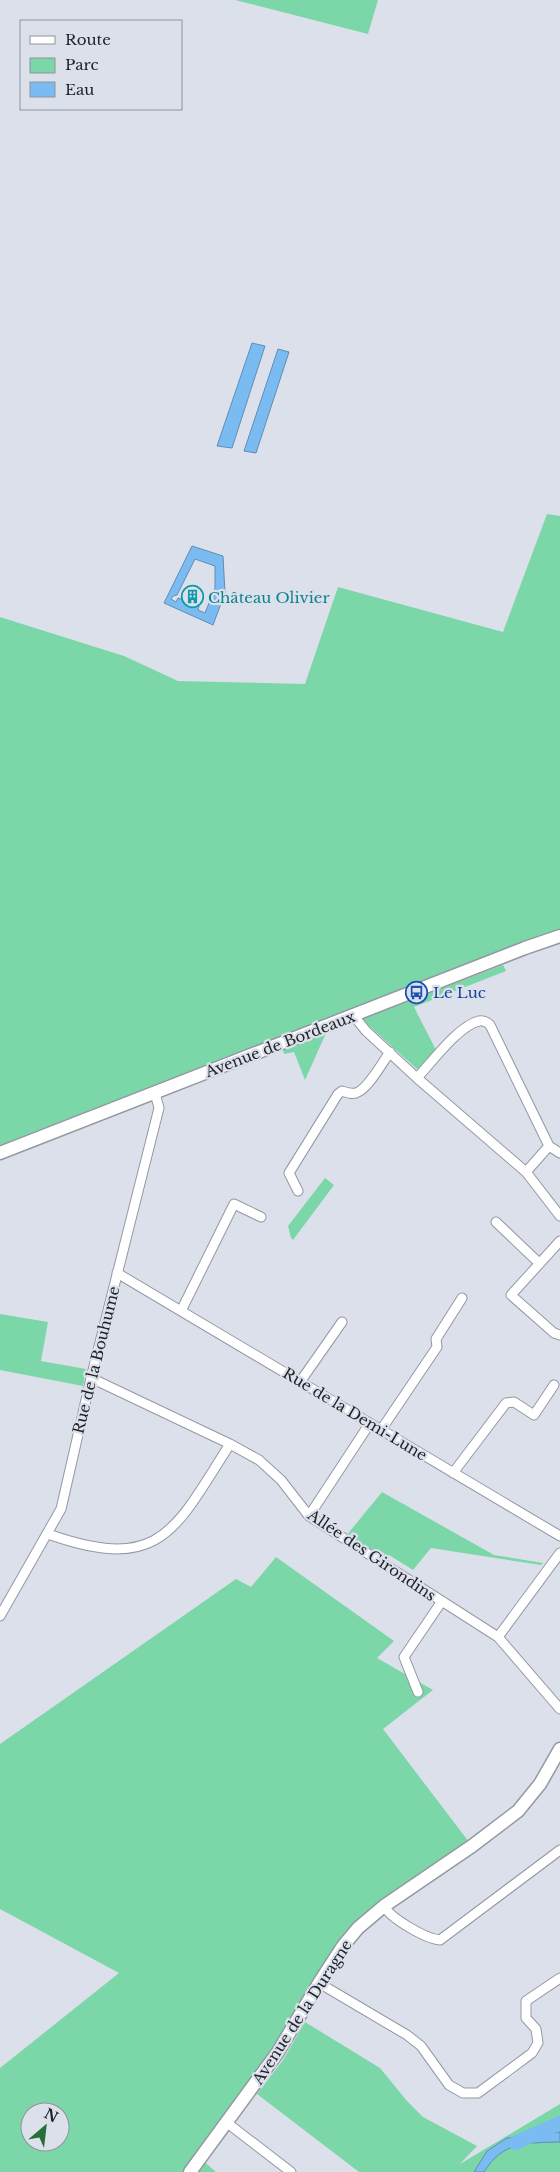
<svg xmlns="http://www.w3.org/2000/svg" width="560" height="2172" font-family="'Libre Baskerville',serif">
<style>
.green{fill:#7bd7a8;fill-rule:evenodd}
.water{fill:#7abbf1;stroke:#5f8db4;fill-rule:evenodd}
.lines{fill:none;stroke-linecap:round;stroke-linejoin:round}
.river{stroke:#7abbf1;stroke-width:14}
.street-casing{stroke:#9498a2;stroke-width:11}
.secondary-casing{stroke:#9498a2;stroke-width:15}
.street{stroke:#fff;stroke-width:9}
.secondary{stroke:#fff;stroke-width:12}
.labels{text-anchor:middle;dominant-baseline:central;stroke-width:4.5;stroke-linejoin:round;paint-order:stroke}
.culture-label{font-size:15px;fill:#0d838f;stroke:#dce0eb;text-anchor:start}
.transit-label{font-size:15px;fill:#164399;stroke:#dce0eb;text-anchor:start}
.street-label{font-size:15px;fill:#1f2125;stroke:#dce0eb}
</style>
<rect width="100%" height="100%" fill="#dce0eb"/>
<path class="green" d="M235 0H378L368 34Z
M547 514 560 516V939L0 1153V617L124 656 178 681 305 684 338 587 503 632Z
M503 965 506 971 414 1007 436 1050 420 1068 417 1069 368 1025H363L364 1018Z
M326 1033 305 1080 294 1052 284 1054 283 1049Z
M325 1178 334 1185 293 1240 291 1238 288 1226Z
M0 1314 48 1322 41 1361 86 1369 83 1386 0 1370Z
M382 1492 494 1555 543 1563 541 1565 431 1548 413 1570 389 1555 384 1561 346 1536Z
M276 1557 394 1641 377 1658 433 1690 383 1729 472 1846 358 1928 200 2158 216 2172H0V2068L119 1973 0 1909V1744L236 1579 251 1587ZM30 2112H60V2142H30Z
M305 2022 380 2068 407 2101 423 2117 477 2146 460 2164 560 2104V2172H359L257 2094 283 2060Z"/>
<path class="water" d="M252 343 265 346 232 448 217 446Z
M278 349 289 352 256 453 244 451Z
M192 546 223 556 225 593 213 625 164 603ZM195 559 215 566V588L205 613 198 610 199 606 178 598 176 602 171 599 173 596 177 595Z
M560 2132V2142C527 2143 503 2141 484 2172H474L487 2151 507 2138Z"/>
<g class="lines">
<path class="river" d="M515 2143 560 2123"/>
<defs>
<path id="street" d="M354 1016 366 1031 417 1078 526 1172 560 1216
M417 1078C432 1062 458 1026 479 1021 484 1020 487 1022 490 1025L549 1146 526 1172
M549 1146 560 1153
M298 1191 289 1173 338 1094 342 1091C348 1093 353 1095 358 1092 369 1087 382 1063 390 1052
M496 1222 539 1263
M560 1241 511 1295 554 1333 560 1335
M117 1273 560 1536
M181 1311 234 1204 261 1217
M91 1378 230 1444 259 1460 281 1480 309 1516 498 1637 560 1709
M300 1382 342 1322
M381 1430 437 1347 436 1339 462 1298
M453 1473 506 1403 514 1402 534 1415 554 1385
M309 1516 370 1423
M48 1534C161 1574 175 1530 230 1444
M0 1616 61 1509 91 1378 159 1108 155 1093
M498 1637 560 1553
M418 1692 404 1657 442 1601
M384 1906C390 1918 426 1939 440 1940L560 1850
M319 1983 407 2035 421 2046 449 2085 463 2093H478L532 2053 538 2043 536 2029 526 2018V2001L560 1978
M226 2122 291 2172"/>
<path id="secondary" d="M0 1153 525 948 560 936
M190 2172 278 2052 319 1983 343 1946 358 1928 384 1906 472 1846 518 1811 540 1784 560 1749"/>
</defs>
<use href="#street" class="street-casing"/>
<use href="#secondary" class="secondary-casing"/>
<use href="#street" class="street"/>
<use href="#secondary" class="secondary"/>
</g>
<defs>
<symbol id="building-ring" viewBox="-11 -11 22 22"><circle r="9.5" fill="#dce0eb" stroke="#0f9aa8" stroke-width="1.5"/><path d="M-4-6H4V6H1V3H-1V6H-4ZM-2.5-4.3h1.7v1.8h-1.7ZM.8-4.3h1.7v1.8H.8ZM-2.5-1h1.7V.8h-1.7ZM.8-1h1.7V.8H.8Z" fill="#0f9aa8"/></symbol>
<symbol id="bus-ring" viewBox="-11 -11 22 22"><circle r="9.5" fill="#dce0eb" stroke="#1a4fb4" stroke-width="1.5"/><path d="M-5-6H5V4H4V6H2V4H-2V6H-4V4H-5ZM-3.5-4V0h7V-4ZM-3.5 1.2v1.5H-2V1.2ZM2 1.2v1.5H3.5V1.2Z" fill="#1a4fb4"/></symbol>
</defs>
<g fill-rule="evenodd">
<use href="#building-ring" x="180" y="584" width="25" height="25"/>
<use href="#bus-ring" x="404" y="980" width="25" height="25"/>
</g>
<g class="labels">
<g class="culture-label">
<text x="208" y="597">Château Olivier</text>
</g>
<g class="transit-label">
<text x="433" y="992">Le Luc</text>
</g>
<g class="street-label">
<text transform="translate(280 1044) rotate(-21)">Avenue de Bordeaux</text>
<text transform="translate(96 1360) rotate(-76)">Rue de la Bouhume</text>
<text transform="translate(355 1414) rotate(31)">Rue de la Demi-Lune</text>
<text transform="translate(372 1555) rotate(34)">Allée des Girondins</text>
<text transform="translate(302 2012) rotate(-57)">Avenue de la Duragne</text>
</g>
</g>
<rect x="20" y="20" width="162" height="90" fill="#dce0eb" stroke="#90949c"/>
<rect x="30" y="36" width="25" height="8" fill="#ffffff" stroke="#90949c"/>
<text x="65" y="45" font-size="15" fill="#1f2125">Route</text>
<rect x="30" y="58" width="25" height="15" fill="#7bd7a8" stroke="#90949c"/>
<text x="65" y="70" font-size="15" fill="#1f2125">Parc</text>
<rect x="30" y="82" width="25" height="15" fill="#7abbf1" stroke="#90949c"/>
<text x="65" y="95" font-size="15" fill="#1f2125">Eau</text>
<g transform="translate(45 2127) rotate(28)"><circle r="24" fill="#dce0eb" stroke="#90949c"/>
<path d="M0-4L9 19L0 12L-9 19Z" fill="#286e3a"/>
<text y="-8" font-size="14" font-weight="bold" text-anchor="middle" fill="#1f2125">N</text>
</g>
</svg>
